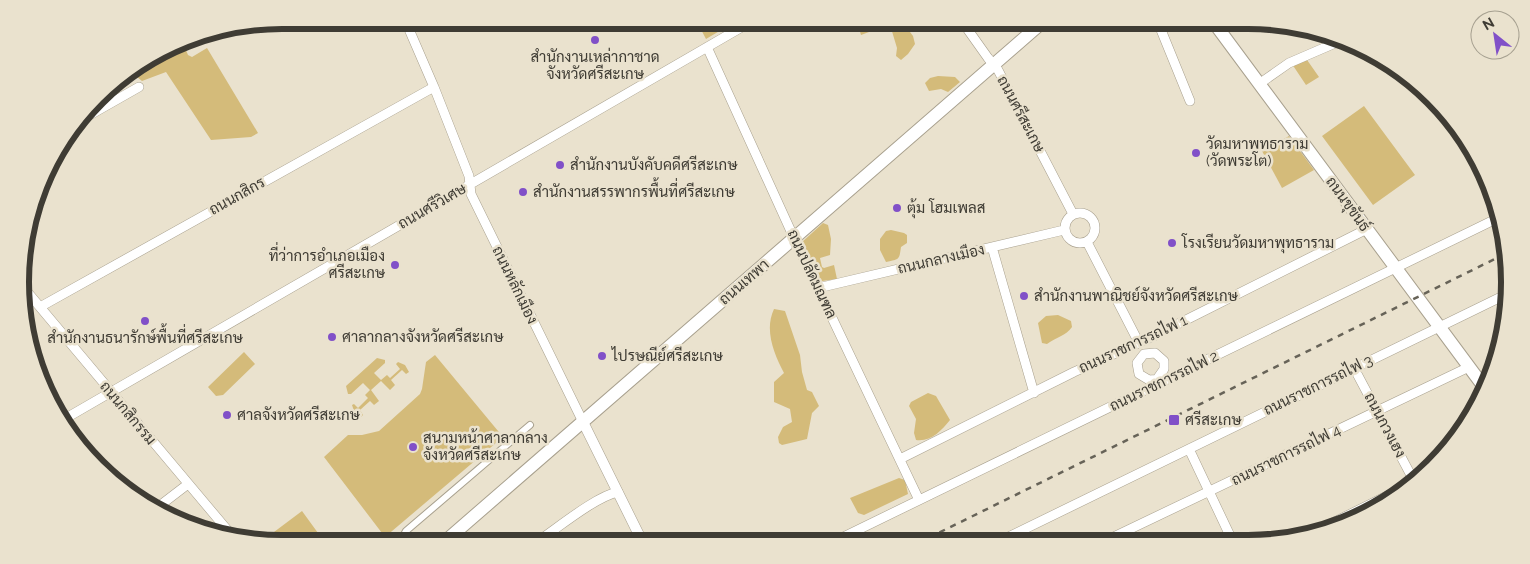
<svg xmlns="http://www.w3.org/2000/svg" width="1530" height="564" font-family="Raleway,Sarabun,sans-serif">
<style>
.green{fill:#d4bb7a}
.lines{fill:none;stroke-linecap:round;stroke-linejoin:round}
.pedestrian-casing{stroke:#a8a08e;stroke-width:8}
.minor-casing{stroke:#a8a08e;stroke-width:10}
.tertiary-casing{stroke:#a8a08e;stroke-width:11}
.secondary-casing{stroke:#a8a08e;stroke-width:14}
.pedestrian{stroke:#fff;stroke-width:6}
.minor{stroke:#fff;stroke-width:9}
.tertiary{stroke:#fff;stroke-width:10}
.secondary{stroke:#fff;stroke-width:12}
.rail{stroke:#676358;stroke-width:2.5;stroke-dasharray:6 6;stroke-linecap:butt}
.poi-dot{fill:#8150c8;stroke:#eae2ce;stroke-width:2}
.labels{text-anchor:middle;dominant-baseline:central;stroke-width:5;stroke-linejoin:round;paint-order:stroke}
.poi-label{font-size:15px;fill:#3f3c34;stroke:#eae2ce;text-anchor:start}
.street-label{font-size:15px;fill:#3f3c34;stroke:#eae2ce}
.rim{fill:none;stroke:#3f3c34;stroke-width:6}
</style>
<rect width="100%" height="100%" fill="#eae2ce"/>
<path class="green" d="M696 20H738L706 39Z
M864 20H888L891 26 887 27 885 26 861 35 858 25Z
M901 20 913 36 915 44 908 54 901 60 896 56 897 48 891 28 896 22Z
M183 43 188 55 192 57 207 48 258 133 251 137 211 140 166 72 142 81 131 72Z
M1305 57 1319 77 1306 85 1292 64Z
M938 76 955 77 960 82 948 92 941 89 929 91 925 83 930 78Z
M1364 106 1415 175 1373 205 1322 136Z
M1289 136 1314 170 1282 188 1262 151Z
M823 223 828 225 831 239 830 255 820 258 822 267 824 268 834 265 837 279 822 281 818 280 801 243Z
M891 230 904 233 907 235V243L901 247C899 260 900 259 886 262L880 250V239L886 231Z
M774 309 785 311 800 355 802 372 807 390 812 392 819 406 812 413 807 439 782 445 779 443 778 437 783 427 792 422 790 409 774 402V382L784 373C774 354 764 330 774 309Z
M1058 315 1071 321 1072 327C1066 336 1056 337 1047 344L1042 343 1038 323 1046 316Z
M244 352 255 364 223 395 216 396 208 387Z
M435 355 503 437 385 537 324 457 348 435H362L379 431 420 394 422 389 426 362Z
M377 358 385 360V363L374 373 381 380 387 375 390 378 400 369 396 364 398 362 405 365 409 372 406 374 402 370 391 380 395 385 390 390 381 381 371 390 379 401 374 405 370 401 360 410 363 415 361 417 355 414 352 405 354 404 358 408 368 398 365 395 370 390 363 383 351 394H348L346 386Z
M928 393 936 396 950 420C941 431 931 442 916 440L914 433 916 419 909 406 911 402Z
M899 478 905 480 908 494 864 515 858 513 850 498Z
M302 511 326 544H282L262 541Z"/>
<g class="lines">
<defs>
<path id="pedestrian" d="M399 544 406 531 530 425"/>
<path id="minor" d="M405 20 434 87 469 176 471 194 583 422
M961 20 988 58 998 70 1073 214
M1157 20 1190 101
M707 47 794 238 919 500
M1259 84 1289 63 1340 41
M81 120 139 87
M1065 228a15 15 0 1 1 30 0a15 15 0 1 1-30 0Z
M1087 242 1139 343
M992 247 1034 393
M24 288 234 538
M818 288 1064 230
M40 307 434 87
M1354 368 1415 483
M1157 379 1164 369V361L1155 353 1144 354 1137 363 1139 374 1149 380 1163 379
M61 421 754 20
M1189 449 1233 542
M900 459 1074 372 1154 336 1367 229
M158 507 188 484
M1312 533 1415 482
M541 539C560 526 597 496 618 492
M998 542 1505 295
M1103 542 1469 367
M831 543 1498 218"/>
<path id="tertiary" d="M583 422 643 543"/>
<path id="secondary" d="M1212 20 1484 387
M442 544 1045 20"/>
</defs>
<use href="#pedestrian" class="pedestrian-casing"/>
<use href="#minor" class="minor-casing"/>
<use href="#tertiary" class="tertiary-casing"/>
<use href="#secondary" class="secondary-casing"/>
<use href="#pedestrian" class="pedestrian"/>
<use href="#minor" class="minor"/>
<use href="#tertiary" class="tertiary"/>
<use href="#secondary" class="secondary"/>
<path class="rail" d="M918 543 1507 253"/>
</g>
<g class="poi-dot">
<circle cx="595" cy="40" r="5"/>
<circle cx="1196" cy="153" r="5"/>
<circle cx="560" cy="165" r="5"/>
<circle cx="523" cy="192" r="5"/>
<circle cx="897" cy="208" r="5"/>
<circle cx="1172" cy="243" r="5"/>
<circle cx="395" cy="265" r="5"/>
<circle cx="1024" cy="296" r="5"/>
<circle cx="145" cy="321" r="5"/>
<circle cx="332" cy="337" r="5"/>
<circle cx="602" cy="356" r="5"/>
<circle cx="227" cy="415" r="5"/>
<rect x="1168" y="414" width="12" height="12" rx="2.5"/>
<circle cx="413" cy="447" r="5"/>
</g>
<g class="labels">
<g class="poi-label">
<text x="595" y="57" text-anchor="middle">สำนักงานเหล่ากาชาด<tspan x="595" dy="17">จังหวัดศรีสะเกษ</tspan></text>
<text x="1206" y="144">วัดมหาพุทธาราม<tspan x="1206" dy="17">(วัดพระโต)</tspan></text>
<text x="570" y="165">สำนักงานบังคับคดีศรีสะเกษ</text>
<text x="533" y="192">สำนักงานสรรพากรพื้นที่ศรีสะเกษ</text>
<text x="907" y="208">ตุ้ม โฮมเพลส</text>
<text x="1182" y="243">โรงเรียนวัดมหาพุทธาราม</text>
<text x="385" y="256" text-anchor="end">ที่ว่าการอำเภอเมือง<tspan x="385" dy="17">ศรีสะเกษ</tspan></text>
<text x="1034" y="296">สำนักงานพาณิชย์จังหวัดศรีสะเกษ</text>
<text x="342" y="337">ศาลากลางจังหวัดศรีสะเกษ</text>
<text x="145" y="338" text-anchor="middle">สำนักงานธนารักษ์พื้นที่ศรีสะเกษ</text>
<text x="612" y="356">ไปรษณีย์ศรีสะเกษ</text>
<text x="237" y="415">ศาลจังหวัดศรีสะเกษ</text>
<text x="1185" y="420">ศรีสะเกษ</text>
<text x="423" y="438">สนามหน้าศาลากลาง<tspan x="423" dy="17">จังหวัดศรีสะเกษ</tspan></text>
</g>
<g class="street-label">
<text transform="translate(1021 114) rotate(62)">ถนนศรีสะเกษ</text>
<text transform="translate(237 196) rotate(-29)">ถนนกสิกร</text>
<text transform="translate(1348 204) rotate(54)">ถนนขุขันธ์</text>
<text transform="translate(432 206) rotate(-30)">ถนนศรีวิเศษ</text>
<text transform="translate(941 259) rotate(-13)">ถนนกลางเมือง</text>
<text transform="translate(812 274) rotate(65)">ถนนปลัดมณฑล</text>
<text transform="translate(744 282) rotate(-41)">ถนนเทพา</text>
<text transform="translate(515 285) rotate(64)">ถนนหลักเมือง</text>
<text transform="translate(1133 344) rotate(-25)">ถนนราชการรถไฟ 1</text>
<text transform="translate(1164 381) rotate(-26)">ถนนราชการรถไฟ 2</text>
<text transform="translate(1318 385) rotate(-26)">ถนนราชการรถไฟ 3</text>
<text transform="translate(128 413) rotate(50)">ถนนกสิกรรม</text>
<text transform="translate(1385 425) rotate(62)">ถนนกวงเฮง</text>
<text transform="translate(1286 455) rotate(-26)">ถนนราชการรถไฟ 4</text>
</g>
</g>
<path d="M0 0H1530V564H0ZM282 29H1248A253 253 0 0 1 1501 282V282A253 253 0 0 1 1248 535H282A253 253 0 0 1 29 282V282A253 253 0 0 1 282 29Z" fill="#eae2ce" fill-rule="evenodd"/>
<path class="rim" d="M282 29H1248A253 253 0 0 1 1501 282V282A253 253 0 0 1 1248 535H282A253 253 0 0 1 29 282V282A253 253 0 0 1 282 29Z"/>
<g transform="translate(1495 35) rotate(330)"><circle r="24" fill="#eae2ce" stroke="#a6a090"/>
<path d="M0-4L9 19L0 12L-9 19Z" fill="#8150c8"/>
<text y="-8" font-size="14" font-weight="bold" text-anchor="middle" fill="#3f3c34">N</text>
</g>
</svg>
